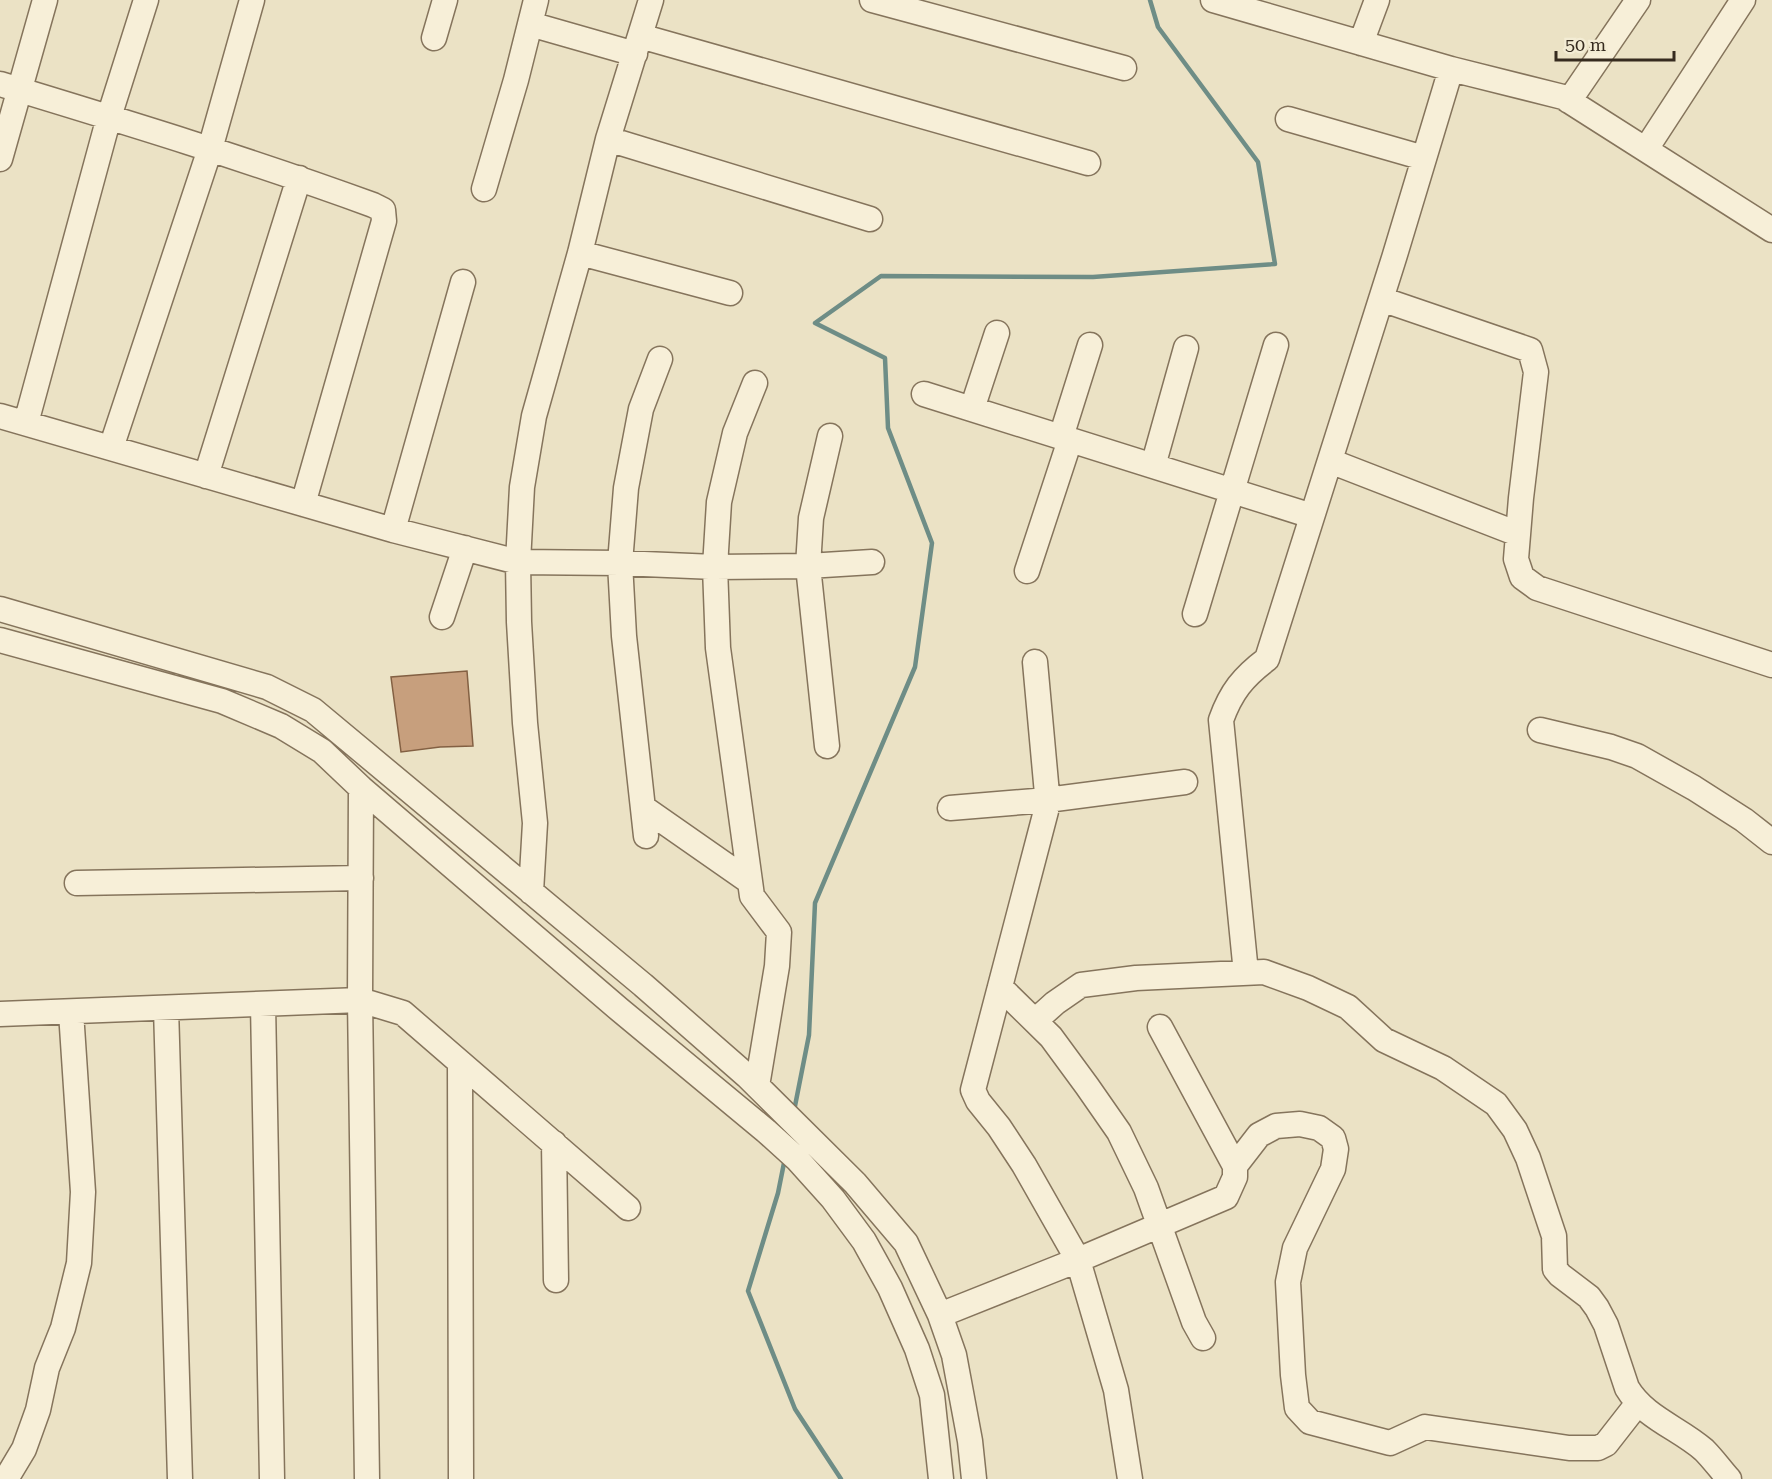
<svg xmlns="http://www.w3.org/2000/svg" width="1772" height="1479" font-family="'Roboto Serif',serif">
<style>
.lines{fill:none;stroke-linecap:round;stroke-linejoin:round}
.stream{stroke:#6e8d86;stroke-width:4.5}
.building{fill:#c79f7d;stroke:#836043;stroke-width:1.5}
.minor-casing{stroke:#85745c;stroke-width:27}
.minor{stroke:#f7efd8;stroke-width:24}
</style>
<rect width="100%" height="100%" fill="#ebe2c5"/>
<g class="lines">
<path class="stream" d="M794 1111 809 1035 815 903 915 667 932 543 888 428 885 358 815 323 881 276 1093 277 1275 264 1258 162 1158 27 1150 0
M785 1158 778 1193 748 1291 795 1409 841 1479"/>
</g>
<path class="building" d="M467 671 473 746 440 747 401 752 391 677Z"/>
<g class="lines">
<defs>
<path id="minor" d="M872 0 1124 68
M1213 0 1451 69 1563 97 1772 230
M530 24 635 54
M640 36 1088 163
M434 38 445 0
M1361 43 1377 0
M0 84C125 122 250 160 373 205L383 210 384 221 303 504
M1569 101 1638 0
M1288 119 1424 158
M608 139 870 219
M1646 149 1743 0
M0 159 45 0
M484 189 516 80 536 0
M580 253 730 293
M1381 299 1530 350 1536 372 1521 498 1516 559 1522 577 1537 588 1772 665
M755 383 735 433 719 502 715 567 718 648 752 896 779 932 777 966 757 1086
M924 394 1312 516
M972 409 997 333
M0 416 393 530 518 562 620 563 715 567 808 566 872 562
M26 423 109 117 146 0
M1061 437 1090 345
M111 448 210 149 252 0
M1330 461 1518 534
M1153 466 1186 348
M206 476 299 178
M393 530 463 282
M1027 571 1070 440
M0 609 267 687 313 710 643 985 747 1076 855 1183 906 1243 940 1315 954 1355 970 1441 974 1479
M1195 614 1276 345
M442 617 465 548
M0 640 222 701 281 726 322 751 361 788 620 1010 766 1131 797 1159 833 1199 864 1241 890 1288 917 1349 932 1395 941 1479
M1035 662 1047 794 1046 811 973 1090 978 1101 999 1127 1024 1165 1078 1260 1116 1390 1130 1479
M1540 730 1611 747 1637 756 1694 788 1744 820 1772 842
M827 746 808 566 811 518 830 436
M644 808 750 882
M950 808 1047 800 1185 782
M646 836 624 636 620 563 626 488 641 409 660 359
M77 883 361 878
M531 892 535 823 525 723 519 622 518 562 522 487 534 416 580 253 608 139 651 0
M1246 973 1221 720C1231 692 1243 677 1267 659L1394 258 1451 69
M1000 987 1051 1037 1087 1086 1119 1132 1146 1188 1194 1322 1203 1338
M263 1004 272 1479
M166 1008 180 1479
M0 1014 360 1000 361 788
M1035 1021 1055 1003 1081 985 1136 978 1264 972 1308 988 1348 1007 1384 1040 1443 1068 1496 1104 1515 1130 1528 1158 1554 1236 1555 1269 1560 1275 1589 1297 1597 1308 1606 1325 1627 1388C1645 1418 1679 1428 1704 1450 1713 1459 1721 1470 1729 1479
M460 1063 461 1479
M554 1143 556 1280
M1235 1166 1259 1135 1276 1126 1300 1124 1319 1128 1333 1138 1336 1149 1333 1169 1295 1248 1288 1282 1293 1375 1297 1408 1310 1422 1390 1443 1425 1427 1569 1448H1598L1606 1444 1638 1403
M940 1315 1078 1260 1226 1197 1235 1177V1166L1160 1027
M6 1479 24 1449 38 1410 47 1368 63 1328 79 1263 83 1192 71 1012
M367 1479 360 1000 403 1013 628 1208"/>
</defs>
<use href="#minor" class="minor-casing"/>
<use href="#minor" class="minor"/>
</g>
<path d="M1556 51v9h118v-9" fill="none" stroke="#362b1f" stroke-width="3"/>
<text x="1565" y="51" font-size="18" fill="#362b1f" stroke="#f3ecd4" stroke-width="4.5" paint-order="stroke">50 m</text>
</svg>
